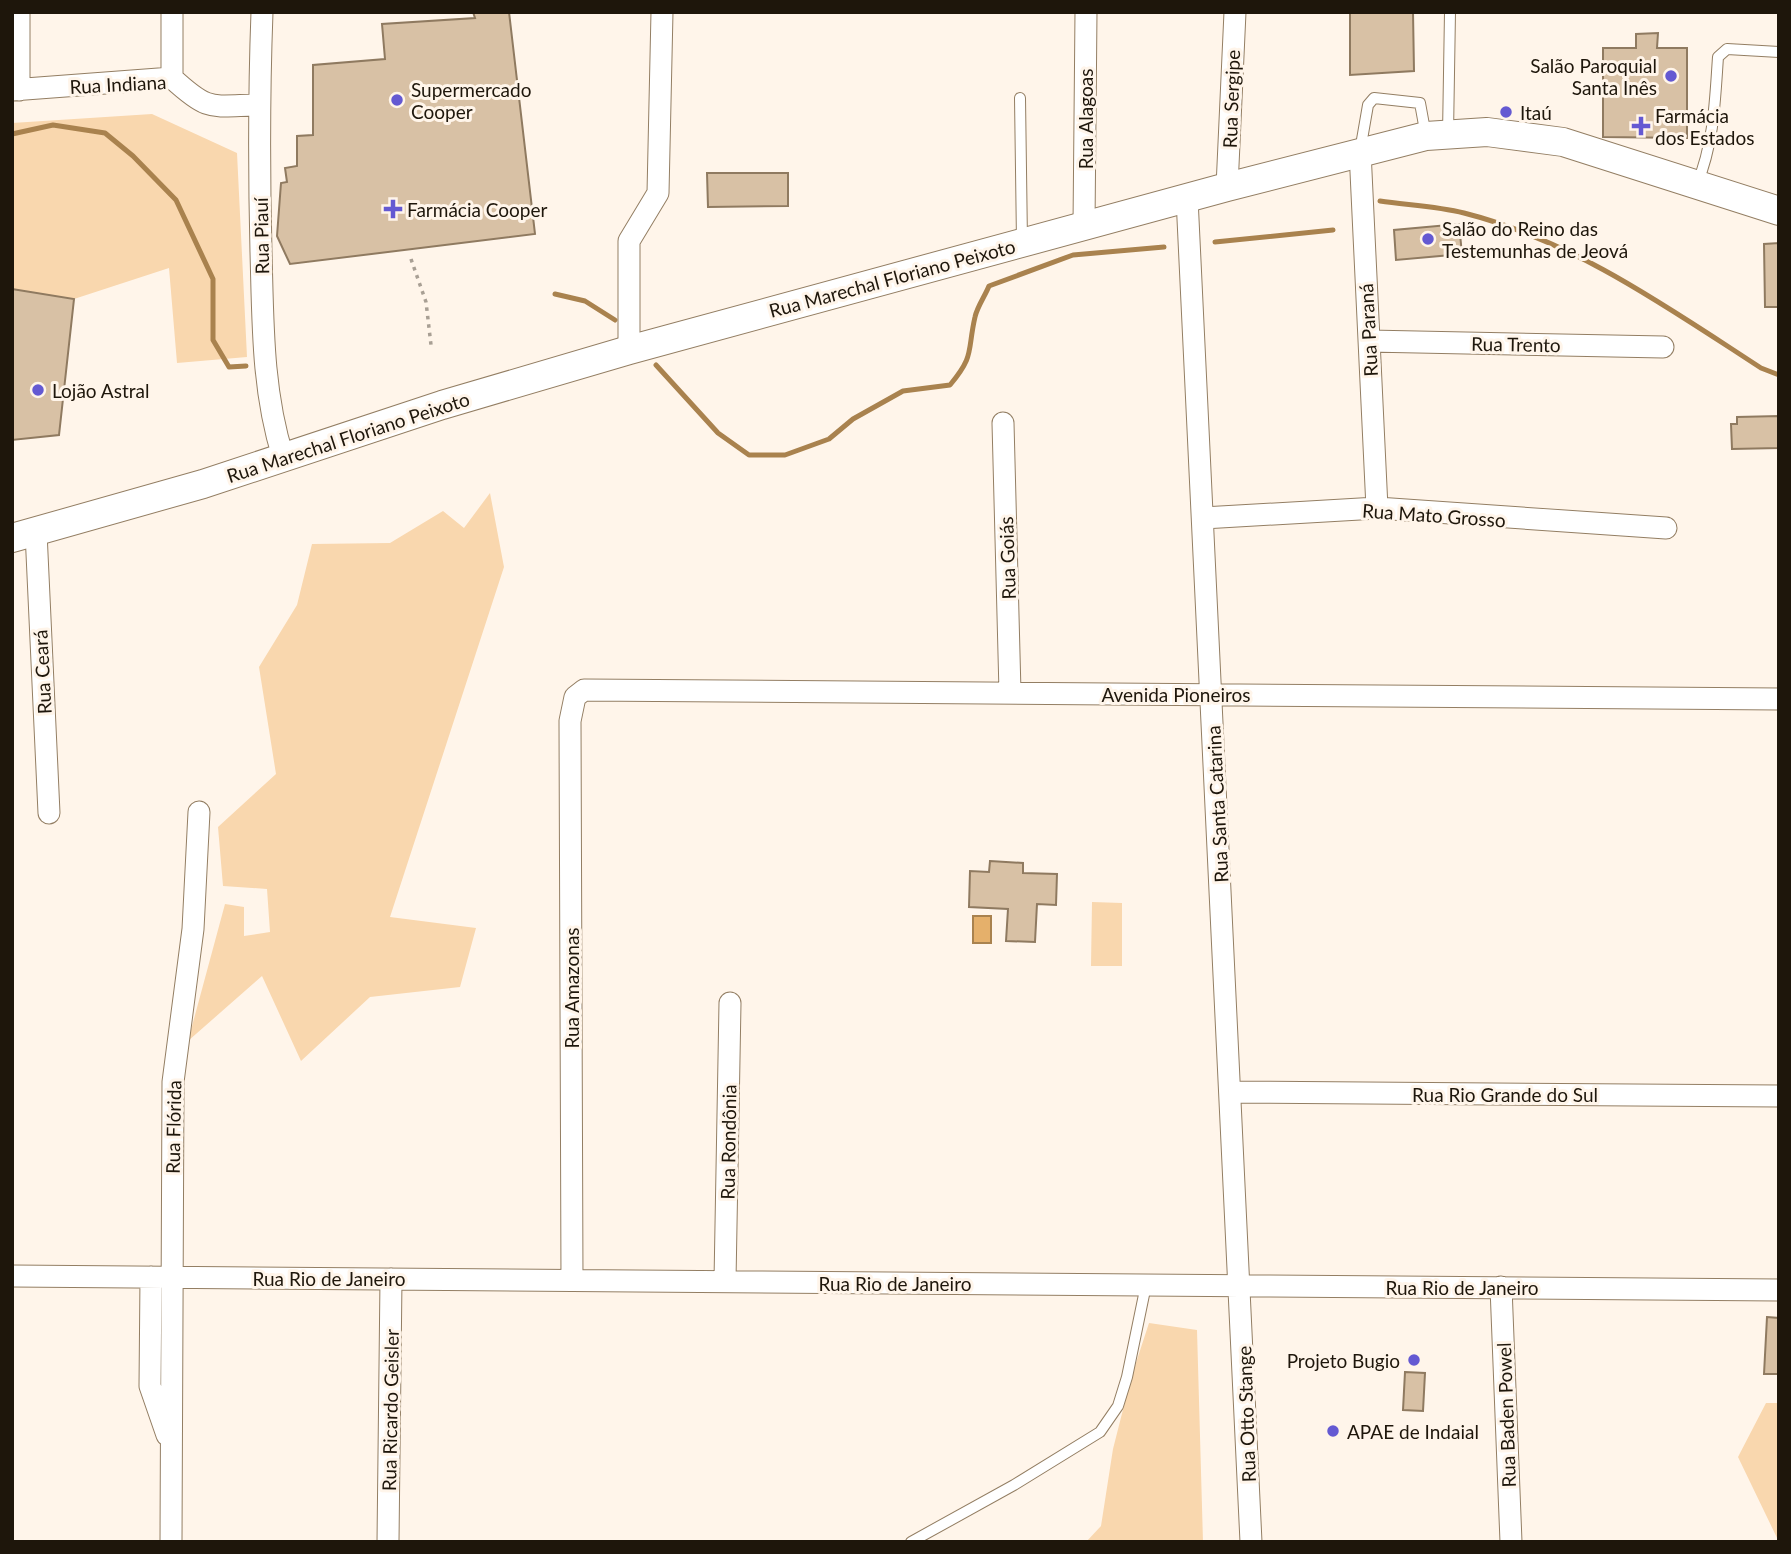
<svg xmlns="http://www.w3.org/2000/svg" width="1791" height="1554" font-family="Lato,sans-serif">
<style>
.green{fill:#f9d7ae}
.water{fill:#e5b06b;stroke:#a9824e;stroke-width:2}
.lines{fill:none;stroke-linecap:round;stroke-linejoin:round}
.stream{stroke:#a9824e;stroke-width:5}
.building{fill:#d8c1a5;stroke:#8f7a60;stroke-width:2}
.service-casing{stroke:#937e63;stroke-width:12}
.minor-casing{stroke:#937e63;stroke-width:23}
.secondary-casing{stroke:#937e63;stroke-width:30}
.path{stroke:#a89f94;stroke-width:3.5;stroke-dasharray:3.5 5;stroke-linecap:butt}
.service{stroke:#fff;stroke-width:10}
.minor{stroke:#fff;stroke-width:21}
.secondary{stroke:#fff;stroke-width:28}
.poi-dot{fill:#6459d2;stroke:#fff5ea;stroke-width:2.5}
.labels{text-anchor:middle;dominant-baseline:central;stroke-width:6;stroke-linejoin:round;paint-order:stroke}
.poi-label{font-size:19px;fill:#1e160b;stroke:#fff5ea;text-anchor:start}
.street-label{font-size:19px;fill:#1e160b;stroke:#fff5ea}
</style>
<rect width="100%" height="100%" fill="#fff5ea"/>
<path class="green" d="M152 114 237 153 247 357 177 363 169 268 74 299 12 289V123Z
M490 493 504 567 390 917 476 928 460 987 370 997 301 1061 262 976 188 1041 225 904 244 907V936L270 932 267 889 223 886 218 827 276 774 259 667 297 605 312 544 390 543 443 511 464 528Z
M1092 902 1122 903V966H1091Z
M1149 1323 1197 1330 1203 1542H1086L1101 1526 1113 1449 1131 1378Z
M1766 1403H1779V1542L1738 1457Z"/>
<path class="water" d="M973 916H991V943H973Z"/>
<g class="lines">
<path class="stream" d="M12 134 53 125 105 133 133 156 176 200 213 279V340L229 367 246 366
M1380 201C1407 205 1437 206 1464 213 1574 241 1667 307 1761 368L1779 375
M1215 242 1333 230
M555 294 585 301 615 320
M656 365 718 433 749 455H785L829 439 853 419 903 391 950 385C975 355 967 352 975 317 977 307 985 296 989 286L1073 255 1164 247"/>
</g>
<path class="building" d="M473 12H509L535 234 290 264 277 236 281 183 287 182 285 168 297 166V136L313 135V65L385 59 382 24 475 18Z
M1350 12H1413L1414 71 1350 75Z
M1658 33 1657 48H1687V138L1603 137V48H1636V34Z
M707 173H788V206L708 207Z
M1459 224 1462 254 1396 260 1394 230Z
M1779 243V307H1765L1764 244Z
M12 289 74 299 59 435 12 440Z
M1779 416V448L1732 449 1731 424H1737V417Z
M990 861 1023 863V873L1057 874 1056 905 1037 904 1035 942 1006 941 1008 909 969 907 970 871 989 872Z
M1767 1317 1779 1318V1374H1764Z
M1405 1372 1425 1373 1423 1411 1403 1410Z"/>
<g class="lines">
<defs>
<path id="service" d="M1020 98 1022 242
M1448 134 1450 12
M1360 151 1368 105 1374 98 1420 103 1426 136
M1697 184C1714 143 1715 100 1718 57L1727 49 1779 52
M911 1542 1014 1485 1100 1432 1118 1406 1127 1377 1146 1285"/>
<path id="minor" d="M19 12V90
M262 12C259 92 259 172 261 252 263 322 262 390 283 457
M172 78V12
M12 90 172 78C209 112 210 106 258 105
M1360 151 1377 508
M1227 187 1235 12
M1187 198 1251 1542
M1084 225 1086 12
M1369 341 1663 347
M629 350V241L658 193 662 12
M1003 423 1010 692
M1203 518 1377 508 1666 528
M36 532 49 813
M1231 1092 1779 1096
M12 1276 1779 1290
M151 1277 150 1386 167 1435
M572 1280 570 721 575 697 584 690 1779 699
M725 1281 730 1003
M1501 1287 1511 1542
M171 1542 173 1082 193 929 199 812
M388 1542 391 1279"/>
<path id="secondary" d="M12 538 203 484 442 405 629 350 1227 187 1426 136 1487 132 1563 142 1779 211"/>
</defs>
<use href="#service" class="service-casing"/>
<use href="#minor" class="minor-casing"/>
<use href="#secondary" class="secondary-casing"/>
<path class="path" d="M411 259 426 302 431 345"/>
<use href="#service" class="service"/>
<use href="#minor" class="minor"/>
<use href="#secondary" class="secondary"/>
</g>
<g class="poi-dot">
<circle cx="1671" cy="76" r="7"/>
<circle cx="397" cy="100" r="7"/>
<circle cx="1506" cy="112" r="7"/>
<path d="M1637.5 115.5h7v7h7v7h-7v7h-7v-7h-7v-7h7z"/>
<path d="M389.5 198.5h7v7h7v7h-7v7h-7v-7h-7v-7h7z"/>
<circle cx="1428" cy="239" r="7"/>
<circle cx="38" cy="390" r="7"/>
<circle cx="1414" cy="1360" r="7"/>
<circle cx="1333" cy="1431" r="7"/>
</g>
<g class="labels">
<g class="poi-label">
<text x="1657" y="65" text-anchor="end">Salão Paroquial<tspan x="1657" dy="22">Santa Inês</tspan></text>
<text x="411" y="89">Supermercado<tspan x="411" dy="22">Cooper</tspan></text>
<text x="1520" y="112">Itaú</text>
<text x="1655" y="115">Farmácia<tspan x="1655" dy="22">dos Estados</tspan></text>
<text x="407" y="209">Farmácia Cooper</text>
<text x="1442" y="228">Salão do Reino das<tspan x="1442" dy="22">Testemunhas de Jeová</tspan></text>
<text x="52" y="390">Lojão Astral</text>
<text x="1400" y="1360" text-anchor="end">Projeto Bugio</text>
<text x="1347" y="1431">APAE de Indaial</text>
</g>
<g class="street-label">
<text transform="translate(118 84) rotate(-3)">Rua Indiana</text>
<text transform="translate(1231 99) rotate(-88)">Rua Sergipe</text>
<text transform="translate(1085 119) rotate(-90)">Rua Alagoas</text>
<text transform="translate(261 236) rotate(-91)">Rua Piauí</text>
<text transform="translate(892 278) rotate(-15)">Rua Marechal Floriano Peixoto</text>
<text transform="translate(1368 330) rotate(-93)">Rua Paraná</text>
<text transform="translate(1516 344) rotate(1)">Rua Trento</text>
<text transform="translate(348 437) rotate(-18)">Rua Marechal Floriano Peixoto</text>
<text transform="translate(1434 515) rotate(4)">Rua Mato Grosso</text>
<text transform="translate(1007 558) rotate(-92)">Rua Goiás</text>
<text transform="translate(42 672) rotate(-93)">Rua Ceará</text>
<text x="1176" y="694">Avenida Pioneiros</text>
<text transform="translate(1217 804) rotate(-93)">Rua Santa Catarina</text>
<text transform="translate(571 988) rotate(-90)">Rua Amazonas</text>
<text x="1505" y="1094">Rua Rio Grande do Sul</text>
<text transform="translate(173 1127) rotate(-89)">Rua Flórida</text>
<text transform="translate(728 1142) rotate(-89)">Rua Rondônia</text>
<text x="329" y="1278">Rua Rio de Janeiro</text>
<text x="895" y="1283">Rua Rio de Janeiro</text>
<text x="1462" y="1287">Rua Rio de Janeiro</text>
<text transform="translate(390 1410) rotate(-89)">Rua Ricardo Geisler</text>
<text transform="translate(1246 1414) rotate(-92)">Rua Otto Stange</text>
<text transform="translate(1506 1415) rotate(-92)">Rua Baden Powel</text>
</g>
</g>
<rect width="1791" height="1554" fill="none" stroke="#1e160b" stroke-width="28"/>
</svg>
